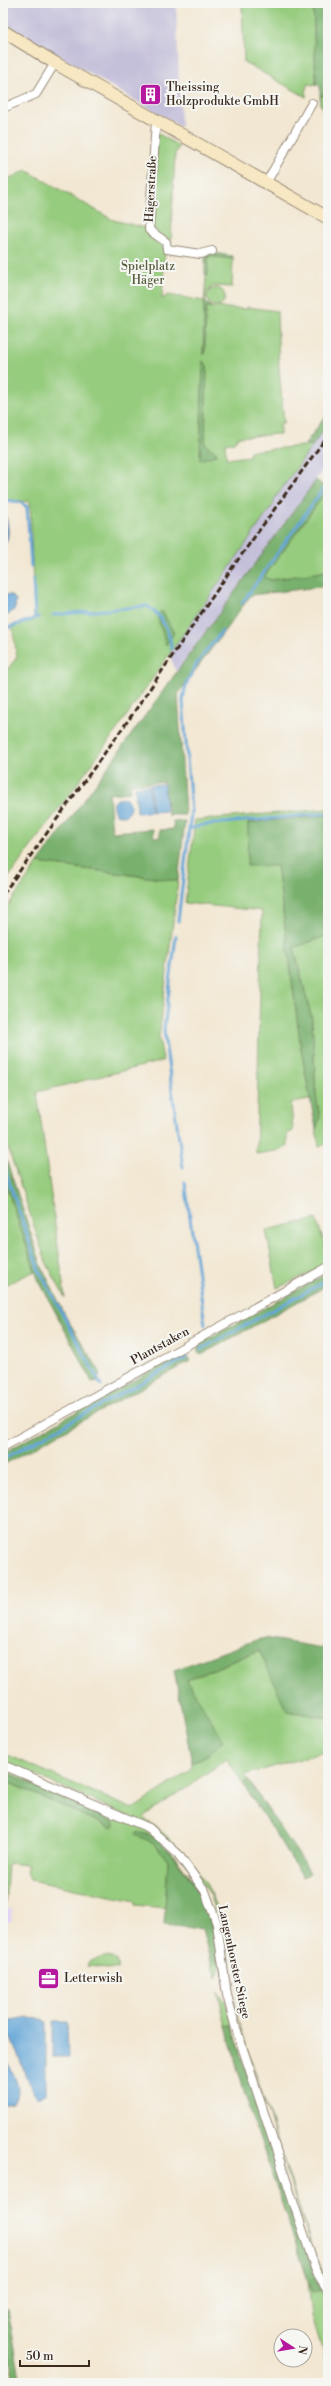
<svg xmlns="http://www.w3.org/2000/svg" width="331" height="2386" font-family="'Libre Bodoni',serif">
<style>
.built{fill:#e2d4f3}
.industrial{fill:#c5c0da}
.green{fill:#96cc7e;stroke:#687b4e;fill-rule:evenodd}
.forest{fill:#78b06d;stroke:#5a6d46}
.water{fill:#63a5d7;stroke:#4f687a}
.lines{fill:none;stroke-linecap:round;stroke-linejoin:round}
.stream{stroke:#63a5d7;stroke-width:3}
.street-casing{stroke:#968878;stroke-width:10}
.secondary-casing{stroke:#968878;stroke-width:14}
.street{stroke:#fff;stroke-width:8}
.secondary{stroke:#f7e8c3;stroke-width:12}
.rail{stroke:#3b2a1e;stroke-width:3;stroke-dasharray:6 3;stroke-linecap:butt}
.labels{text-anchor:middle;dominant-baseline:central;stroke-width:4;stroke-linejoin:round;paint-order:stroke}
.poi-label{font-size:12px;fill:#3b2a1e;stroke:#f6f6f2;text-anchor:start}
.street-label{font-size:12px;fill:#3b2a1e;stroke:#f6f6f2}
.park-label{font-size:12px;fill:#565b3b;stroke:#f6f6f2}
</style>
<rect width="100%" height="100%" fill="#f6f6f2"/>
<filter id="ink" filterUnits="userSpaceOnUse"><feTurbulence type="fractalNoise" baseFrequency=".025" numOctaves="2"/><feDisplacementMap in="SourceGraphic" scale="8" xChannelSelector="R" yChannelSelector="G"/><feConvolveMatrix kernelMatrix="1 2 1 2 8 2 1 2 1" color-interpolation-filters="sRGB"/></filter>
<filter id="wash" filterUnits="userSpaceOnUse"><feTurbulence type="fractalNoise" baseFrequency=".012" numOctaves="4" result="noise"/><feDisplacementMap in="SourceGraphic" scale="16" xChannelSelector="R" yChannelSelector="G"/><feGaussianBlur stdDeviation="0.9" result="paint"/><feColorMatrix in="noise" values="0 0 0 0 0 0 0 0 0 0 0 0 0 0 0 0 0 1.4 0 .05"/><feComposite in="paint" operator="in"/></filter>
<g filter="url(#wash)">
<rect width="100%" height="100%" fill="#f2e7d2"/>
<path class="built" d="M3 1870 7 1871 5 1908 12 1909 11 1922H7V1929H3Z"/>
<path class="industrial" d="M3 3H176L181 127 3 23Z
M328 413V463L176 672 166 645 311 445 305 444Z"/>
<path class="green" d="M242 3H313L316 85 307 84 306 97 244 62Z
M328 84V142L325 141 323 107 320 105V95L322 97 327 92Z
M157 133 179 146 175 154 171 241 151 230Z
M26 170 113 220 146 228V233L159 241 165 251 162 299 168 295 204 301 208 256 233 259 232 287 213 286 206 293 203 354 206 307 247 309V307L277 311 279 369 284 423H280V434L238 437 234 442 225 444 227 459 249 456 250 451 313 445 273 501 275 502 116 731 3 885V675L17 657 12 625 34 620 30 502 3 499V182ZM203 361 207 365 205 444 200 460Z
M207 297a9 9 0 1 1 18 0a9 9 0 1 1-18 0Z
M328 489V571L271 580 264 577Z
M328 809V815L248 823 277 865 301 1049 310 1100 291 1103 293 1131 287 1134V1146L282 1150 256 1154 262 911 185 903 195 820Z
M38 863 178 881 159 1037 163 1061 37 1092 65 1298 46 1262 3 1133V913Z
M328 935V1144L319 1146 316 1129 320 1118 316 1096 312 1020 294 947Z
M3 1176 35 1271 3 1286Z
M316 1219 327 1250 326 1262 313 1272 277 1288 266 1230Z
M260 1650 287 1711 328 1718V1751L245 1775 248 1780 243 1784 227 1759 143 1817C148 1823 156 1826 162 1832 176 1844 190 1861 201 1876 230 1916 226 1973 238 2020L313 2250 328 2285 320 2275 232 2002 220 1922 210 1894 176 1848 155 1828 3 1761V1753L133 1809 191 1770 192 1763 209 1754 218 1743 187 1680Z
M3 1769 147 1830 171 1851 203 1894 214 1924 220 1967 216 1977 212 1967C221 1962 216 1949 215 1941 212 1929 211 1917 206 1905 197 1885 161 1829 136 1833L154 1843 168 1861 165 1908 135 1905V1901L30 1880 27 1874 28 1865 8 1863 5 1908H3V1780L112 1828 113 1825 104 1818 3 1771Z
M109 1956 116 1960 118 1969 88 1966 90 1961Z
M218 1992 225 2001 233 2027H226Z
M308 2282 312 2292 321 2289 328 2294V2301L323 2299 328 2315V2370L312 2316Z"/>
<path class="forest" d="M313 3H328L326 28 328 84 325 97 320 95V85H316Z
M213 253 233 256V259L208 256V276L205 275V256Z
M204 301 212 307H206L205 354H203Z
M203 361 207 365 205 444 218 454 200 460Z
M328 413V424L313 445 305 444Z
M316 480 328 489 264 577 271 580 328 571V586L251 595 178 694 185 815H168L164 782 130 784V792L109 794 112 832 153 829 154 837H160V830L174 829 173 821H185L178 881 38 863Z
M162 611 174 633 166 645 157 615Z
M328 815V935L294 948 312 1020 316 1096 320 1118 316 1129 301 1049 277 866H247L248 823Z
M3 1150 42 1267 66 1317 100 1372 98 1381 92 1382 38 1279 3 1176Z
M328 1273V1285L201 1355 198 1353V1347L202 1342Z
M181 1354H186L190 1361 3 1465V1453Z
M265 1638 328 1649V1718L287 1711 259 1650 187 1680 223 1740 209 1754 192 1763 174 1670 253 1641Z
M3 1771 115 1823V1826L112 1828 3 1780Z
M248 1780 307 1867 310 1874 303 1877 243 1784Z
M137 1832C143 1834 149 1834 154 1838 163 1843 169 1852 176 1860 197 1886 209 1909 215 1942 216 1950 221 1962 212 1967L202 1929 164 1925 168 1861 154 1843 135 1835Z
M229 2026H231L313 2271 321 2289 312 2292 244 2092 226 2027Z
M3 2310H8L21 2383H14L3 2323Z"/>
<path class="water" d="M3 513C9 518 10 538 5 544H3Z
M3 595H11L16 600 15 609 8 615H3Z
M164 784 166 811 152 812 150 785Z
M149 785 151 812 137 813 135 787Z
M113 807a9 9 0 1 1 18 0a9 9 0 1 1-18 0Z
M24 2018 42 2019 46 2022V2093L38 2098 34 2094 8 2032 10 2020Z
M53 2022H67L68 2057H53Z
M3 2055C10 2068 26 2089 13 2103L3 2105V2089L6 2083 3 2079Z"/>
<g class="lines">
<path class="stream" d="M3 500 20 502 27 507 31 566
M33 579 35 618
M242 603 328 482
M53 615 147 606C161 614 171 633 171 648
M7 628 39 617
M189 829 203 825 328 813
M178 921 191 813 183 700C186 672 205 653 222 631
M176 936 164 1029 165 1041 183 1167
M3 1164 39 1270 101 1385
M185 1182 205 1325
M201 1349 328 1280
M3 1459 186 1358"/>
</g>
</g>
<g filter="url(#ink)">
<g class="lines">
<defs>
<path id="street" d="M3 108 36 94 55 63
M156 121 149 230 166 242 167 249 200 254 212 251
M266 183 312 103
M3 1447 328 1267
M3 1765 149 1828 178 1854 205 1891 217 1924 227 1995 235 2025 316 2271 328 2290"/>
<path id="secondary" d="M3 31 55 63 328 218"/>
</defs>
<use href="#street" class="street-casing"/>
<use href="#secondary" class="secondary-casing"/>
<use href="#street" class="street"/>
<use href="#secondary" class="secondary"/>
<path class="rail" d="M3 894 132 715 232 568 328 435"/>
</g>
</g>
<defs>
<symbol id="building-square" viewBox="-11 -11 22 22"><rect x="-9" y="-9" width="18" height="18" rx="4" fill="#b5179e" stroke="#f6f6f2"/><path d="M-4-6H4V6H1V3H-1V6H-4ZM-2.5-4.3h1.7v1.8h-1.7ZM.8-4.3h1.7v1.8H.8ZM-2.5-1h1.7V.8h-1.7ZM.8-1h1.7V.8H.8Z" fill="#fff"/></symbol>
<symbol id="office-square" viewBox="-11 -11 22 22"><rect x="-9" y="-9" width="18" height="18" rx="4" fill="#b5179e" stroke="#f6f6f2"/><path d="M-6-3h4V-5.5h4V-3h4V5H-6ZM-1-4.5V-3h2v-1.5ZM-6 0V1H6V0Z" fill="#fff"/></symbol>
</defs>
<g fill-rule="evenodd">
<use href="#building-square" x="138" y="82" width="25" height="25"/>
<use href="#office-square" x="36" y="1966" width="25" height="25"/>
</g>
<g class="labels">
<g class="poi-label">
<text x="166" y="87">Theissing<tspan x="166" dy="14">Holzprodukte GmbH</tspan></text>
<text x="64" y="1978">Letterwish</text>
</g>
<g class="street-label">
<text transform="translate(151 189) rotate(-87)">Hägerstraße</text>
<text transform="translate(160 1346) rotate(-29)">Plantstaken</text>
<text transform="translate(234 1962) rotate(78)">Langenhorster Stiege</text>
</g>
<g class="park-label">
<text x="148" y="266">Spielplatz<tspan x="148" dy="14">Häger</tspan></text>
</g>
</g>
<rect width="331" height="2386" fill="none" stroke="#f6f6f2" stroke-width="16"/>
<g transform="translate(293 2348) rotate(102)"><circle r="19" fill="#f6f6f2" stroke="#aba49d"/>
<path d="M0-3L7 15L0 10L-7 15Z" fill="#b5179e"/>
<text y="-6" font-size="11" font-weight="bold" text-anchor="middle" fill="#3b2a1e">N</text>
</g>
<path d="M20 2360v6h69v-6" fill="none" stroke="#3b2a1e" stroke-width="2"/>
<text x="26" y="2360" font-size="12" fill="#3b2a1e" stroke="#f6f6f2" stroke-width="3" paint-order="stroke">50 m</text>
</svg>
